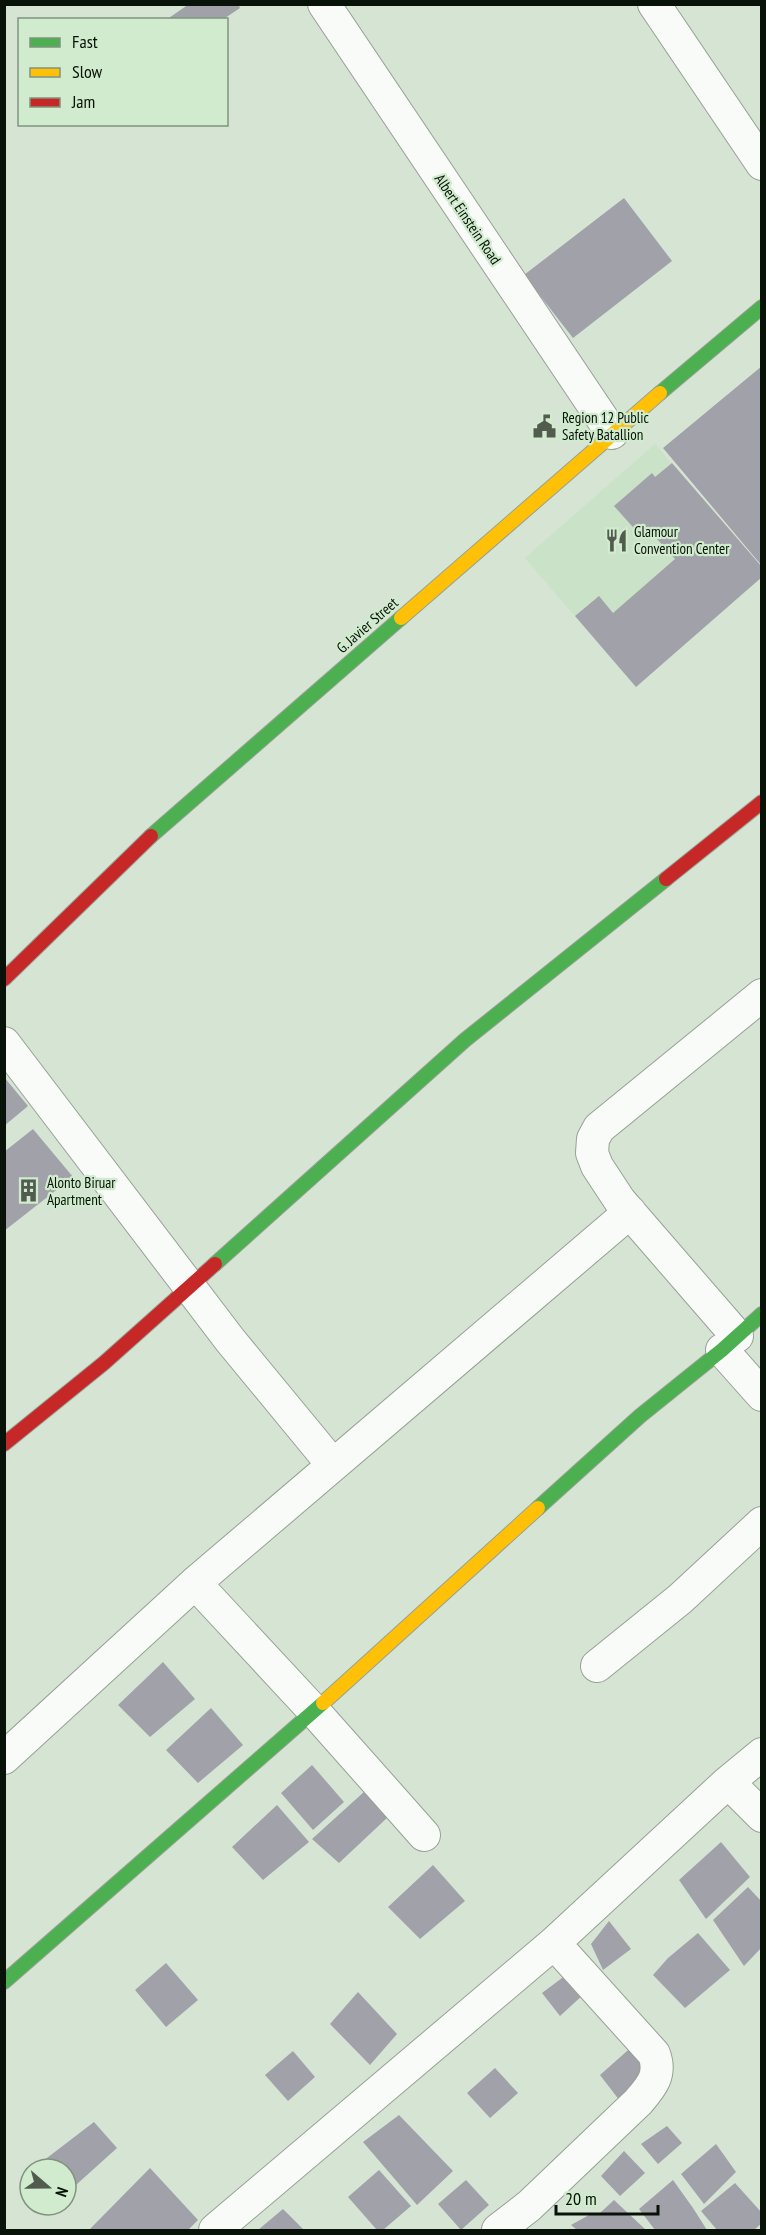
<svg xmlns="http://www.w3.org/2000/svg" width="766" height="2235" font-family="'PT Sans Narrow',sans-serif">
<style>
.built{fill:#cae2c7}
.building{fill:#a1a1a9}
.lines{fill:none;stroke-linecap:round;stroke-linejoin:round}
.street-casing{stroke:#97a195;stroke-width:34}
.fast-casing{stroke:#97a195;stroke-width:16}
.slow-casing{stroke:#97a195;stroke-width:16}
.jam-casing{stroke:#97a195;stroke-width:16}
.street{stroke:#f9fbf9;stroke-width:32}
.fast{stroke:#4caf50;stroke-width:14}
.slow{stroke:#ffc107;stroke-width:14}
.jam{stroke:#c62828;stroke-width:14}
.labels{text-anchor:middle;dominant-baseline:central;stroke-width:4.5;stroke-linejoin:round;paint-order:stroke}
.street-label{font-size:15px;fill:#091208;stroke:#d0ebcd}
.poi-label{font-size:15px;fill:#091208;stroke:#d0ebcd;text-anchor:start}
</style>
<rect width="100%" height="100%" fill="#d6e4d4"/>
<path class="built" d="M655 444 720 520 761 577 636 687 525 558Z"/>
<path class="building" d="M189 4H238L240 8 222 20H166Z
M624 198 672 261 573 338 524 275Z
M762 366V566L663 448Z
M672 463 762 567V577L636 687 575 616 599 596 613 613 675 559 648 529 640 535 614 506 652 473 655 477Z
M4 1077 28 1106 4 1126Z
M33 1129 73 1177 4 1231V1152Z
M163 1662 195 1699 150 1737 118 1705Z
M211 1708 243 1745 198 1783 166 1750Z
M312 1765 344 1802 313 1830 281 1793Z
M365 1791 388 1817 339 1863 312 1839Z
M277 1805 309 1842 263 1880 232 1847Z
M721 1842 750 1877 706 1919 679 1880Z
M433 1865 465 1901 420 1939 388 1907Z
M748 1887 762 1902V1947L744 1966 713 1920Z
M609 1921 631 1949 603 1970 591 1944Z
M698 1933 730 1970 685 2008 653 1975 668 1958Z
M166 1963 198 2000 166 2027 135 1990Z
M566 1975 584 1994 560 2016 542 1993Z
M358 1992 397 2034 370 2065 330 2024Z
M635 2044 650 2072 620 2101 600 2075Z
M293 2051 315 2077 288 2101 265 2075Z
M495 2068 518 2093 490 2118 467 2093Z
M399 2115 453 2171 417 2205 363 2142Z
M94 2122 117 2148 66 2194V2169H48L43 2161Z
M667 2126 682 2143 658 2164 641 2144Z
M716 2144 736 2172 704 2204 681 2174Z
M624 2151 645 2173 620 2196 601 2176Z
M150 2168 198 2220 188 2230H89Z
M379 2170 411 2206 383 2230H377L348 2197Z
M466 2180 489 2205 461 2230 438 2204Z
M673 2180 693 2208 707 2230H655L639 2209Z
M735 2183 762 2213V2223L754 2230H717L701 2211Z
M614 2200 646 2230H577L571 2225 589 2215 600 2213Z
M283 2209 304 2230H258Z"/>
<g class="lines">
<defs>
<path id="street" d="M324 4 612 433
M654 4 762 164
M4 1043 230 1340 333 1465
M737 1336 620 1201 597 1166 592 1153 593 1139 599 1128 762 995
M722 1350 762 1395
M195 1583 314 1711 424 1835
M597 1666 680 1599 762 1523
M4 1758 195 1583 630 1212
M728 1782 762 1816
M215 2230 554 1943 728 1782 762 1754
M498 2230 529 2206 638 2102C651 2087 662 2075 654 2054L554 1943"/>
<path id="fast" d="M660 393 762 307
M151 836 401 618
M215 1264 465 1040 666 879
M538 1508 640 1416 722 1350 762 1314
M4 1982 323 1703"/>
<path id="slow" d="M401 618 660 393
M323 1703 538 1508"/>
<path id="jam" d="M666 879 762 802
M4 979 151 836
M4 1444 104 1363 215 1264"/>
</defs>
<use href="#street" class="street-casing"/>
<use href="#fast" class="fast-casing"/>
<use href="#slow" class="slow-casing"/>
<use href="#jam" class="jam-casing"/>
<use href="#street" class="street"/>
<use href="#fast" class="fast"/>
<use href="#slow" class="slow"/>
<use href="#jam" class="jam"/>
</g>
<defs>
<symbol id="civic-bare" viewBox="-9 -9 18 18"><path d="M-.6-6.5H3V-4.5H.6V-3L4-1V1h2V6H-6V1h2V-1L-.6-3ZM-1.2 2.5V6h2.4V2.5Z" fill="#515c4f" stroke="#d0ebcd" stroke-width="2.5" paint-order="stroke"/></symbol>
<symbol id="restaurant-bare" viewBox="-9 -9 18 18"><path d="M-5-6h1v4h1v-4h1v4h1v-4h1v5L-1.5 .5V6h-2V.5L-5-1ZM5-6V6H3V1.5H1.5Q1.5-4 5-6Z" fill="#515c4f" stroke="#d0ebcd" stroke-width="2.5" paint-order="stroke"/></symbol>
<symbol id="building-bare" viewBox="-9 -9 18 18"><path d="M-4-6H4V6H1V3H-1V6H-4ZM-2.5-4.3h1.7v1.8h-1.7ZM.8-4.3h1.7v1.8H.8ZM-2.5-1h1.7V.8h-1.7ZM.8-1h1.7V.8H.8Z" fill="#515c4f" stroke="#d0ebcd" stroke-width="2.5" paint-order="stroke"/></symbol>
</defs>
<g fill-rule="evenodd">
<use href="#civic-bare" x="528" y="410" width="33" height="33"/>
<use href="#restaurant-bare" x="600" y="524" width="33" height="33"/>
<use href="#building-bare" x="12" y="1174" width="33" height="33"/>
</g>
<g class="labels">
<g class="street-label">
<text transform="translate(468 219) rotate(56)">Albert Einstein Road</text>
<text transform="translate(367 625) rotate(-41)">G. Javier Street</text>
</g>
<g class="poi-label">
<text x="562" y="417">Region 12 Public<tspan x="562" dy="17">Safety Batallion</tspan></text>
<text x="634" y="531">Glamour<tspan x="634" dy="17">Convention Center</tspan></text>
<text x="47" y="1182">Alonto Biruar<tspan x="47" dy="17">Apartment</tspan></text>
</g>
</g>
<rect width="766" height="2235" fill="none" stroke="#091208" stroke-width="12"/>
<rect x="18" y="18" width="210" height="108" fill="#d0ebcd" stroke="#80947e" stroke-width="1.5"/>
<rect x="30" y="38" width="30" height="9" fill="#4caf50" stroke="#80947e" stroke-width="1.5"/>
<text x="72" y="48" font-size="18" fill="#091208">Fast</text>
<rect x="30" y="68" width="30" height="9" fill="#ffc107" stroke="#80947e" stroke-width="1.5"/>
<text x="72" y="78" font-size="18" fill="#091208">Slow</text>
<rect x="30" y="98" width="30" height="9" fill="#c62828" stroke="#80947e" stroke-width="1.5"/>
<text x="72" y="108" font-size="18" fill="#091208">Jam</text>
<g transform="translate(48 2187) rotate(110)"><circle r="28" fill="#d0ebcd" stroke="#80947e" stroke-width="1.5"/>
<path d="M0-4.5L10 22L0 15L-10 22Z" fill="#515c4f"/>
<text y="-9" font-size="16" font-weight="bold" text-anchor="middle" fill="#091208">N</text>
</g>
<path d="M556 2205v9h102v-9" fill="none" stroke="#091208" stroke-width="3"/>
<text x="565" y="2205" font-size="18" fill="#091208" stroke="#d0ebcd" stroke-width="4.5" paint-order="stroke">20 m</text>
</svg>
